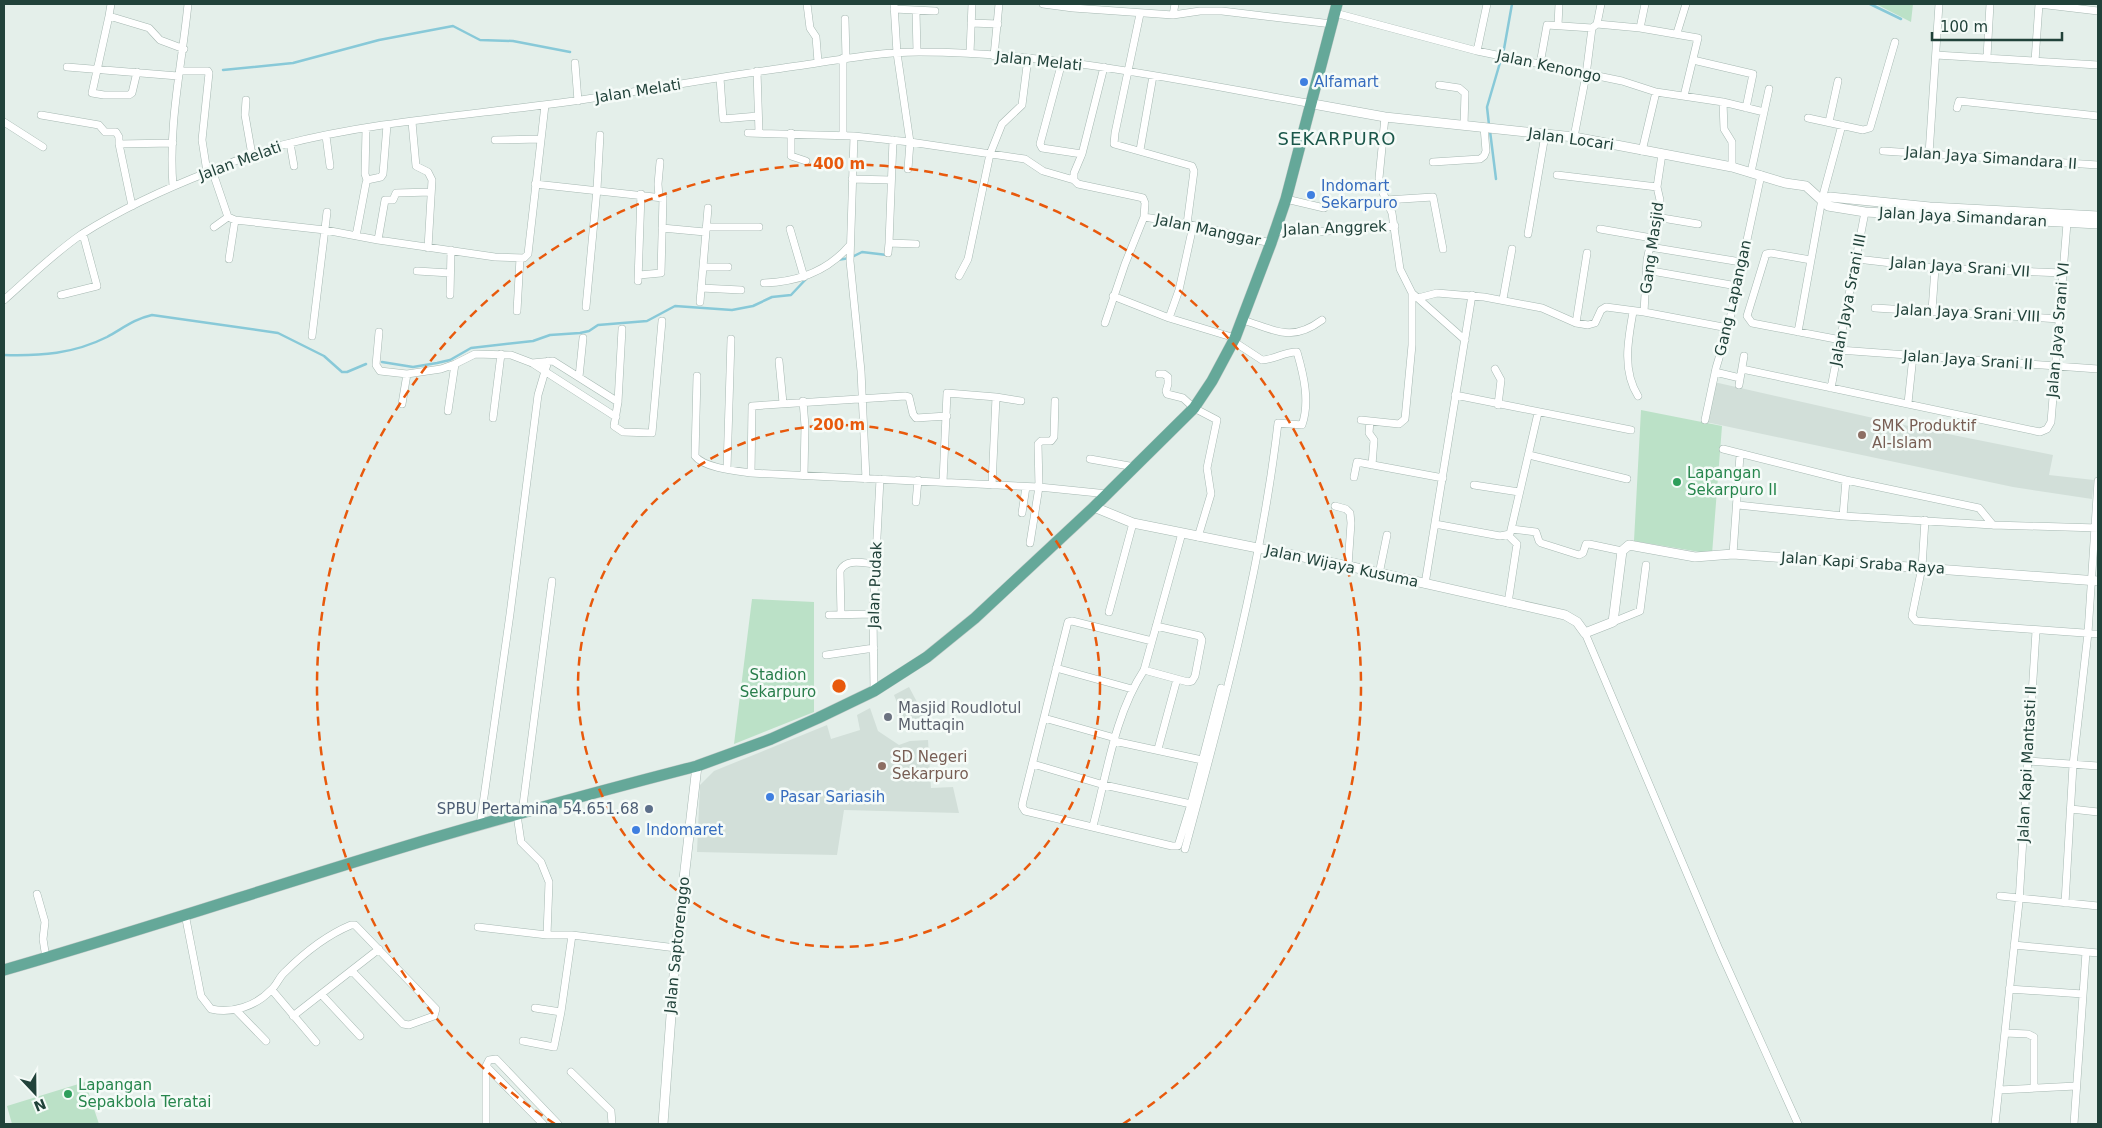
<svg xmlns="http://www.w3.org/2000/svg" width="2102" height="1128" font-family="'DejaVu Sans',sans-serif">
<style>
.built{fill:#d2dfd9}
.green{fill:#bbe1c7}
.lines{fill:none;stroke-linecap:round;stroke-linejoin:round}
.stream{stroke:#88c9d8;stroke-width:2.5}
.minor-casing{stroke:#a6b8b2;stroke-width:8}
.tertiary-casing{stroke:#a6b8b2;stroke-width:10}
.primary-casing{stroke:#c1cac8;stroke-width:12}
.minor{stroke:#fff;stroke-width:7}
.tertiary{stroke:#fff;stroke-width:9}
.primary{stroke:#65a899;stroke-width:11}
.ring{fill:none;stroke:#e8590c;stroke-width:2.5;stroke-dasharray:9 6}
.shop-dot{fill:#3f7fe0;stroke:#f5fbf8;stroke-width:2}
.education-dot{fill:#8d6e63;stroke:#f5fbf8;stroke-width:2}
.leisure-dot{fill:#2e9e5b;stroke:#f5fbf8;stroke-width:2}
.worship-dot{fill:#6b7280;stroke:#f5fbf8;stroke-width:2}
.service-dot{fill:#5c6f8a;stroke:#f5fbf8;stroke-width:2}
.labels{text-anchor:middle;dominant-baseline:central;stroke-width:5;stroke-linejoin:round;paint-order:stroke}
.street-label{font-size:15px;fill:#21423a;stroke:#f5fbf8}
.shop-label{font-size:15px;fill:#366cbe;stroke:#f5fbf8;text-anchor:start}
.education-label{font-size:15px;fill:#785e54;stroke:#f5fbf8;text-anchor:start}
.leisure-label{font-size:15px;fill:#27864d;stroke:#f5fbf8;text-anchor:start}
.park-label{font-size:15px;fill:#287d4b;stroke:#f5fbf8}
.worship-label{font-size:15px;fill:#5b616d;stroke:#f5fbf8;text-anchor:start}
.service-label{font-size:15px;fill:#4e5e75;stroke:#f5fbf8;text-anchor:end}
.quarter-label{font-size:18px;letter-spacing:1px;fill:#1b574a;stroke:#f5fbf8}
.centre{fill:#e8590c;stroke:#f5fbf8;stroke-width:2.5}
.ring-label{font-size:15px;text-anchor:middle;font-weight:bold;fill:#e8590c;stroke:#f5fbf8;stroke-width:5;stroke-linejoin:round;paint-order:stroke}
</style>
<rect width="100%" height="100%" fill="#e4efea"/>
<path class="built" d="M1714 382 1913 427 2053 455 2049 475 2094 480 2092 499 2013 487 1706 422Z
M909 687 925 717 906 725 894 695Z
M870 708 878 731 899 745 910 741 928 740 931 788 953 787 959 813 844 810 837 855 697 852 700 785 714 771 827 725 831 739 860 730 857 715Z"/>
<path class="green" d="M1876 4H1913L1911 22Z
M1641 410 1722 426 1712 554 1634 541Z
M752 599 814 602V712L734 744Z
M85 1082 99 1124H12L7 1106Z"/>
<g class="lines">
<path class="stream" d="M1870 4 1901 19
M223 70 293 63 379 40 453 26 480 40 513 41 570 52
M1489 125 1487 107 1504 49 1512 4
M1490 131 1496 179
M837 260 850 258 862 252 887 255
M4 355C41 356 73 354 107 337 122 329 134 319 152 315L278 333 324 356 342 372H347L366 364
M382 362 413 367 437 363 450 360 471 348 533 341 550 335 580 333 589 331 598 325 647 321 675 306 732 310 753 306 772 297 791 295 807 278"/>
<defs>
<path id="minor" d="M807 4 810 28 816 37 818 62
M1043 4 1073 8 1173 15 1200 11H1222L1332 24
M2039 4 2098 11
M894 9 935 11
M916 11 917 52
M1335 13 1477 51 1622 81 1656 92 1723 102 1764 112
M1140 14 1115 133 1114 144 1192 166 1194 171 1187 224
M1173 15 1175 4
M109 16 111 4
M845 19 846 58
M971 23 998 24
M1597 24 1640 28 1645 4
M1558 25 1559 4
M1640 28 1698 38 1684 96
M1677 33 1686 4
M1477 51 1487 4
M970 53 972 4
M1936 55 2098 65
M994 56 999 4
M1987 57 1990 4
M1693 60 1753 74 1746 108
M2035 61 2039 4
M1062 62 1040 144 1042 148 1082 154
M575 63 578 101
M1540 64 1547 25 1592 28 1597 24 1601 4
M67 67 178 76
M1104 67 1082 154 1074 173V180L1078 184 1139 197 1143 198 1145 203 1144 217 1125 264 1105 323
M180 71H208L209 73 202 140 207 172
M757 71 759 133
M137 72 132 93 129 95H104L92 93 109 16 149 28 160 40 184 49
M720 78 723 119 758 116
M1439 85 1459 88 1465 93 1464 125
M246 100 245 115 252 155
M1723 102 1724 129 1732 142V167
M1957 108 1959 101 2098 116
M41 115 99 125 105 132H116L119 137V144L173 143
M1385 117 1379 178 1383 193 1392 213 1400 269 1412 293 1465 340
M1808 118 1863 130 1870 128 1895 42
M4 122 43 147
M412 122 416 166 428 172 432 180 428 248
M1829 122 1838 81
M366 129 365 174 367 180
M748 133 854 136
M791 133V156L806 161
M843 135V58
M326 136 330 166
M1574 137 1586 75 1592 28
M495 140 540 139
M893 140 889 243 916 244
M290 143 294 166
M119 144 132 206
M1140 150 1153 76
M1642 151 1656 92
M1883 151 2098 165
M1929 154 1939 4
M1433 162 1480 159 1484 156 1486 151 1484 127
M908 169 910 142 1025 159 1043 171 1074 180
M212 170 228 217 235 220 325 230 378 240 495 257 524 258 528 254 545 105
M1751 172 1769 89
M1557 175 1657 187
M852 179 891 180
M535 184 663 198 661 273 639 275
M173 186C168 125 182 64 188 4
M659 197 658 184 660 162
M1286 199 1324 208
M1386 200 1433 197 1443 249
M1144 217 1187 224 1271 243
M1656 217 1698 224
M214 227 228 217
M706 227H759
M662 228 705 232
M790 229 804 277
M1600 229 1652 238
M1276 231 1316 232 1395 226
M1528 234 1545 135
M356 236 366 183 367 180 381 177 383 174 387 125
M378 240 385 200H393L396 193 431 192
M1650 247 1741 262
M888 253 889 243
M229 259 235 220
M1857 259 1935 268 2063 273
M1811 260 1771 253 1766 254 1747 316 1752 323 1841 340
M703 267H728
M1646 270 1737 286
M417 271 450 273
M959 276 968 259 990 154 1002 124 1022 105 1028 58
M638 281 641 194
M764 283C797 282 828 271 850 245
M701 288 741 290
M61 295 97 286 83 234
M450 295 451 250
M1113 296 1169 318 1235 338
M1418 298 1437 293 1484 297 1542 308 1576 323 1588 325 1595 323 1601 310 1606 307 1644 312 1728 328
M1503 299 1512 249
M4 300C29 278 54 253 82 234 123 208 167 188 211 171 234 161 258 152 282 145 386 118 495 114 600 97 659 88 718 77 776 69 824 63 871 52 919 52 1052 52 1183 81 1313 104
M700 302 708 208
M586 307 597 189 600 135
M1875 308 2060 319
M517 311 520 258
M1932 311 1935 268
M1633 312C1628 340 1622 370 1638 396
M1644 312 1647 260 1660 200 1657 187 1662 154
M1169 318 1179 290 1193 226
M1243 320C1275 330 1291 343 1322 320
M1576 323 1587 253
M622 329 618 402 614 426 623 432 652 433 662 321
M379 332 376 365 380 371 407 374 441 369 455 364 475 354 511 355 532 363 616 417
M1798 332 1822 199 1842 125
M312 336 327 212
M1839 350 2098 369
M779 361 783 403
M532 363 553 361 618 402
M1495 369 1501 380 1498 405
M1742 369 2040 432 2047 429 2051 422 2067 223
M1715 372 1740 378
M1159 374H1164L1168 377V384L1166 391 1167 394 1183 398 1194 408 1217 420 1207 468 1211 494 1198 537
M697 376 695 456C704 468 737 471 751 473L1039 487 1108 494
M579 377 583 338
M1739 385 1744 356
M1831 388 1865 212
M1455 395 1631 430
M803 401 805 426 804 474
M1908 403 1913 356
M402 404 407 374
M448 411 455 364
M493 418 501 354
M1361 420 1399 424 1405 419 1412 345V293
M1705 420 1716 368 1728 328 1761 175
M1370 421 1369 433 1374 440 1372 465
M1723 449 1846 480 1979 508 1993 525
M1529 455 1627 479
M1090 459 1135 467
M727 469 731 339
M751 473 752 406 905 396 909 397 913 414 916 418 947 416
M1354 477 1357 462 1443 478
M866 479 861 371 850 261 854 136 910 142 897 53 894 4
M943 482 947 393 996 397 1021 401
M992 485 996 397
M1474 485 1519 492
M916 502 918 480
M1738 505 1843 516 1993 525 2098 528
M1335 506 1346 509 1350 513 1351 523 1348 566
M1022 513 1026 487
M1843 516 1846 480
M1925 520 1922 567 1912 616 1916 621 2098 634
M1435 524 1500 536 1510 534 1538 413
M1512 529 1536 532 1539 541 1541 543 1579 555 1583 553 1586 544H1589L1622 551
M1508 535 1517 544 1508 603
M1030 543 1039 487 1038 444 1041 441H1051L1054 437 1055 401
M1733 554 1740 455
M1379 574 1387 535
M1425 584 1472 295
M1109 612 1133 523
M841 614 840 571C846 558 863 563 875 564
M829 615 873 614
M1613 622 1640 611 1646 565
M1585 633 1719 949 1798 1124
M1152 641 1072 621 1068 622 1023 801 1022 806 1025 811 1172 846H1178L1191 804 1221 688
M826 655 874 648
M1056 668 1132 689
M1144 670 1188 682 1192 681 1195 676 1202 640 1200 636 1156 626
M874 691 873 614 880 479
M1044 718 1115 738
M1114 741 1202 760
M1158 749 1177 679
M2027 761 2098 766
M1033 764 1104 785 1191 804
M2071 809 2098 812
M522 813 552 581
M517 815 521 842 541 862 549 882 547 935
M480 825 510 614 538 395 548 361
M1093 826C1107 774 1114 716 1144 670L1182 533
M1185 849C1223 709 1261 568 1278 423L1302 425C1310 402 1304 376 1297 352 1287 351 1273 360 1262 360L1233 341
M37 894 45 922 43 939 46 958
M2000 896 2098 906
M2065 903 2073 765 2088 633 2098 481
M185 914 201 996 211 1009C232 1014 256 1006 271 990 277 985 279 977 285 972 304 953 327 935 351 925H355L436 1009 434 1016 409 1025 403 1024 352 971
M478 927 547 935H572L676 948
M2014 945 2098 953
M2009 989 2083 994
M272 990 316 1042
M321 994 360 1036
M535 1008 561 1012
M236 1010 266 1041
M293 1016 379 949
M2005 1033 2028 1034 2034 1037V1088
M523 1041 554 1047 561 1012 572 935
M486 1066 543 1124
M571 1072 611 1111 612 1124
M1999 1090 2076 1086
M486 1124V1066L489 1060 496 1059 558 1124
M1995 1124 2019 902 2036 631
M2074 1124 2086 952"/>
<path id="tertiary" d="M1313 104 1385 117 1574 137 1732 167 1785 183 1806 186 1828 206 1865 212 2098 224
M1822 199 1830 197 1930 207 2098 216
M1094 507 1133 523 1348 566 1565 615 1577 622 1585 633 1613 622 1622 551 1629 545 1695 557 1733 554 2098 581
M663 1124 676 948 697 766"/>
<path id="primary" d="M4 970C147 929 288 881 430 839 519 813 608 789 697 766L771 739 818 718 874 691 927 657 975 618 1094 507 1194 408 1212 381 1235 338 1271 243 1286 199 1337 4"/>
</defs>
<use href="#minor" class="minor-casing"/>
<use href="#tertiary" class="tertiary-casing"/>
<use href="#primary" class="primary-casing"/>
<use href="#minor" class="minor"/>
<use href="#tertiary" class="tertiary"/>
<use href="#primary" class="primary"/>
</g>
<g class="ring">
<circle cx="839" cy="686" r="261"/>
<path d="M555 1124A522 522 0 1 1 1123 1124"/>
</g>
<g class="shop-dot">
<circle cx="1304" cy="82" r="5"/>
<circle cx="1311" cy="195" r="5"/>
<circle cx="770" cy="797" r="5"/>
<circle cx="636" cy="830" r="5"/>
</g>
<g class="education-dot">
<circle cx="1862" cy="435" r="5"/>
<circle cx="882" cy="766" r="5"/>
</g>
<g class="leisure-dot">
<circle cx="1677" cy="482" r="5"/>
<circle cx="68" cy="1094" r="5"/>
</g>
<circle class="worship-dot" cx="888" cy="717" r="5"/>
<circle class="service-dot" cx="649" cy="809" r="5"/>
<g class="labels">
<g class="street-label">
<text transform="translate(1039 61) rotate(6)">Jalan Melati</text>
<text transform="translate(1549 66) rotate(12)">Jalan Kenongo</text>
<text transform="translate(638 91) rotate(-9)">Jalan Melati</text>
<text transform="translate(1571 139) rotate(8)">Jalan Locari</text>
<text transform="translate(1991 158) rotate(4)">Jalan Jaya Simandara II</text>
<text transform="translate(240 161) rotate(-20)">Jalan Melati</text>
<text transform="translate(1963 217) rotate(3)">Jalan Jaya Simandaran</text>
<text transform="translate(1335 228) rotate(-2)">Jalan Anggrek</text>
<text transform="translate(1208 230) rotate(12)">Jalan Manggar</text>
<text transform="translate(1652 248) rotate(-82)">Gang Masjid</text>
<text transform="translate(1960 267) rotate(4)">Jalan Jaya Srani VII</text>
<text transform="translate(1733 298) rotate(-77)">Gang Lapangan</text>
<text transform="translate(1848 300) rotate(-79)">Jalan Jaya Srani III</text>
<text transform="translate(1968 313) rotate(3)">Jalan Jaya Srani VIII</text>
<text transform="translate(2058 330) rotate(-85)">Jalan Jaya Srani VI</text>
<text transform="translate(1968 360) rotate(4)">Jalan Jaya Srani II</text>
<text transform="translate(1863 563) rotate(4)">Jalan Kapi Sraba Raya</text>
<text transform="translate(1342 566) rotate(12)">Jalan Wijaya Kusuma</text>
<text transform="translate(875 585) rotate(-88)">Jalan Pudak</text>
<text transform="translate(2027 764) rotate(-87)">Jalan Kapi Mantasti II</text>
<text transform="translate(677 945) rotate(-84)">Jalan Saptorenggo</text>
</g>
<g class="shop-label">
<text x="1314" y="82">Alfamart</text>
<text x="1321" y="186">Indomart<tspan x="1321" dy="17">Sekarpuro</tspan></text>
<text x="780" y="797">Pasar Sariasih</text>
<text x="646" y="830">Indomaret</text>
</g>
<g class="education-label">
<text x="1872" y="426">SMK Produktif<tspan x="1872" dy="17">Al-Islam</tspan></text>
<text x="892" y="757">SD Negeri<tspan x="892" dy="17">Sekarpuro</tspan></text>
</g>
<g class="leisure-label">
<text x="1687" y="473">Lapangan<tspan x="1687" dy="17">Sekarpuro II</tspan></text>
<text x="78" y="1085">Lapangan<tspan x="78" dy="17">Sepakbola Teratai</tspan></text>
</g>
<g class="park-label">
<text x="778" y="675">Stadion<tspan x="778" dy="17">Sekarpuro</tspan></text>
</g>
<g class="worship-label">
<text x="898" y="708">Masjid Roudlotul<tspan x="898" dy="17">Muttaqin</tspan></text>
</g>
<g class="service-label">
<text x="639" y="809">SPBU Pertamina 54.651.68</text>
</g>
<g class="quarter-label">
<text x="1337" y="138">SEKARPURO</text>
</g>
</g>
<circle cx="839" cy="686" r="8" class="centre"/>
<g class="ring-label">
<text x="839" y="169">400 m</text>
<text x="839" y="430">200 m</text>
</g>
<rect width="2102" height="1128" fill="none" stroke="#21423a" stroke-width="10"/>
<g transform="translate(35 1093) rotate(158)" stroke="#f5fbf8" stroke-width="4" paint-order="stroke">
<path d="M0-4L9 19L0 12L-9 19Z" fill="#21423a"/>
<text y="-8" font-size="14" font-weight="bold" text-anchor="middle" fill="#21423a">N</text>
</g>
<path d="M1932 32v8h130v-8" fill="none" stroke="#21423a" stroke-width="2.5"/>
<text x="1940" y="32" font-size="15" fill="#21423a" stroke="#f5fbf8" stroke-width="4" paint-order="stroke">100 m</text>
</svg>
